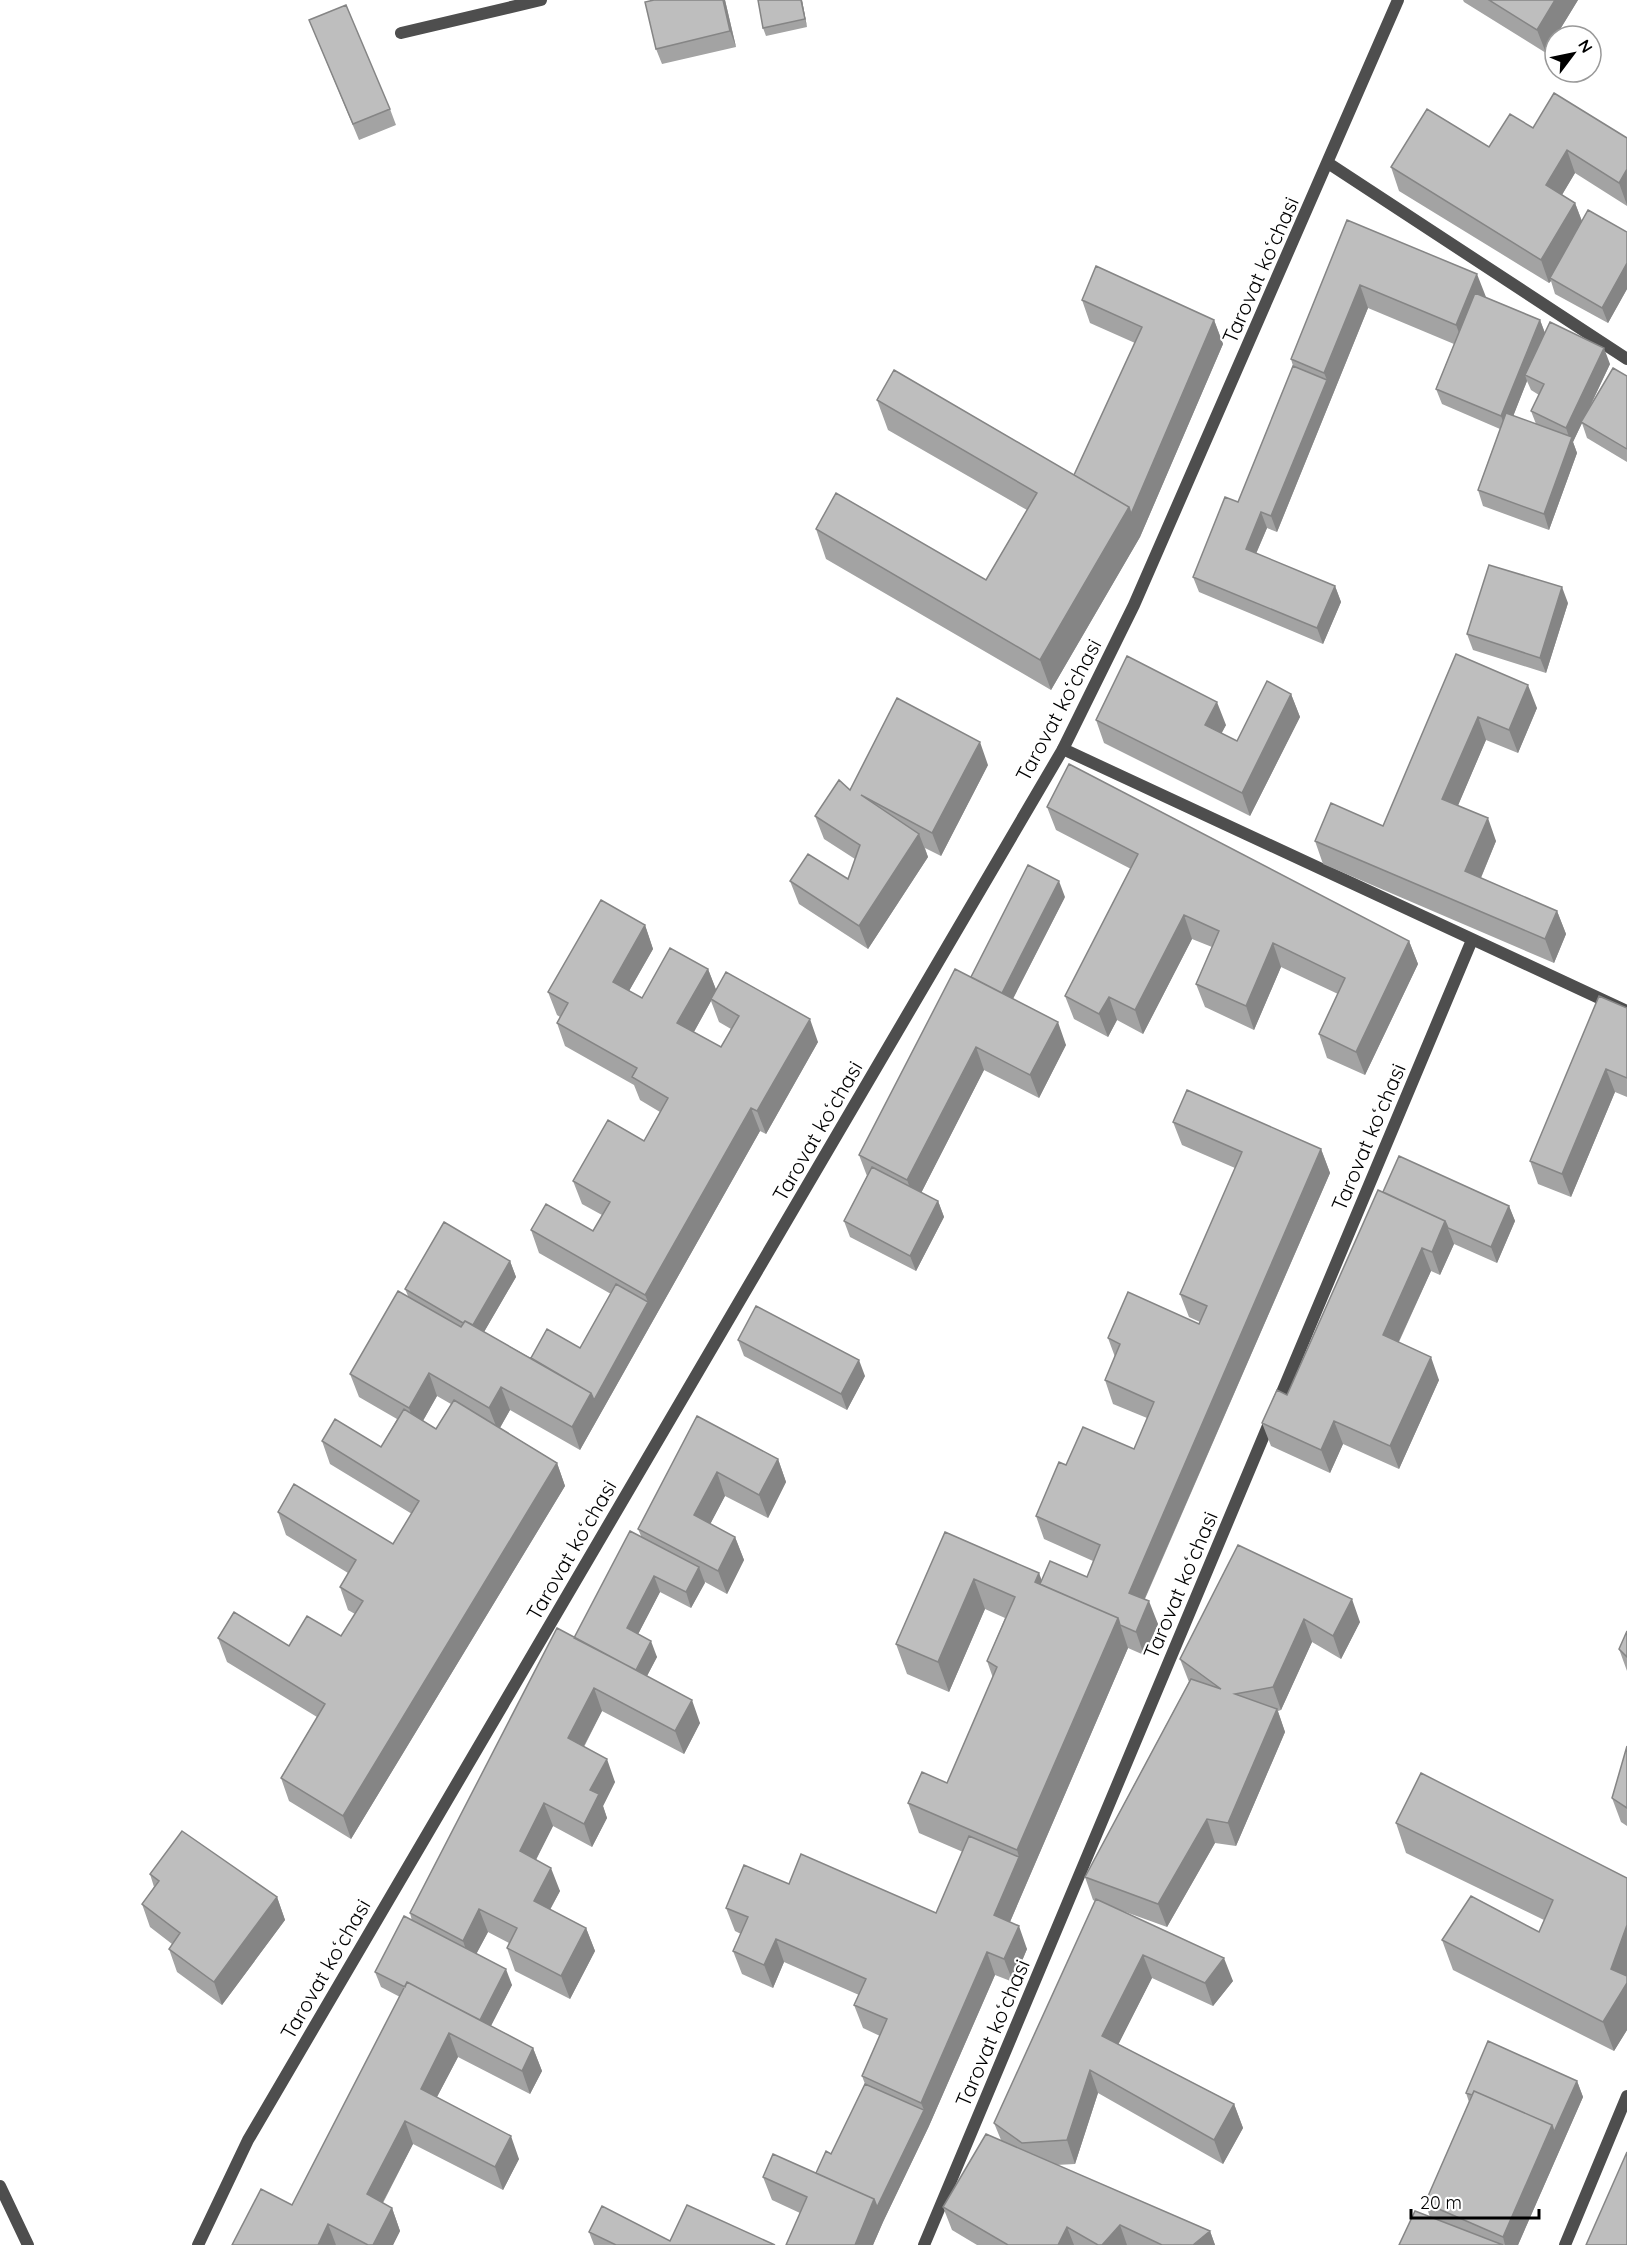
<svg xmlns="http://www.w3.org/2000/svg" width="1627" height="2245" font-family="Quicksand,sans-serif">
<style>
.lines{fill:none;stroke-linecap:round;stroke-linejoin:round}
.service{stroke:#4e4e4e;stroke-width:12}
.minor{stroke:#4e4e4e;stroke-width:12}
.wall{fill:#a3a3a3;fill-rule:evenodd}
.shaded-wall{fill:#858585}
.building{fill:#bebebe;stroke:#858585;stroke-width:1.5}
.labels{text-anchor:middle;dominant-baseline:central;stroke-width:4.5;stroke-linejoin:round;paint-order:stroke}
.street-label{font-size:21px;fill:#000;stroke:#fff}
</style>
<rect width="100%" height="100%" fill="#fff"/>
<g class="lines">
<path class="service" d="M401 33 541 0
M1063 749 1627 1011
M1565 2245 1627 2096"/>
<path class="minor" d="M1328 163 1627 359
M0 2186 28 2245
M198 2245 248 2140 1063 749 1134 605 1398 0
M924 2245 1472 940"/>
</g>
<path class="wall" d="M725 0 736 47 662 64 656 49Z
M802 0 807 27 766 36 763 28Z
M1463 0H1578L1556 36H1555V38L1546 53 1464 2Z
M309 20 390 109 396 125 359 140Z
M1533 128 1627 138V206L1575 173 1562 195 1575 203 1582 221 1627 232V289L1608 323 1555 294 1551 281 1549 283 1399 191 1391 167 1489 147Z
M1347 220 1485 297 1540 320 1545 333 1610 364 1587 413 1627 376V462L1587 438 1582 423 1573 442 1577 453 1549 530 1483 506 1478 490 1500 429 1442 404 1436 389 1454 344 1368 308 1277 532 1267 528 1256 554 1335 586 1341 602 1323 644 1199 592 1193 577 1238 502 1293 366 1291 359ZM1527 381 1531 390 1539 395 1531 411 1536 424 1513 416Z
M1082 300 1214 320 1223 344 1140 537 1051 690 826 559 816 529 986 580 1027 510 888 430 877 400 1074 475 1135 343 1090 323Z
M1568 603 1546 673 1473 650 1467 634Z
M1456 654 1537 708 1518 753 1486 740 1458 805 1496 841 1481 878 1557 911 1566 934 1554 963 1323 864 1315 841 1383 826Z
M1291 694 1300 717 1250 816 1104 743 1096 720 1226 725 1221 733 1237 741Z
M988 765 941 856 925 848 928 857 868 949 799 904 790 881 848 879 855 859 824 839 815 816 850 790Z
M1047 807 1409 941 1418 964 1365 1075 1327 1058 1319 1034 1338 994 1281 967 1254 1030 1205 1007 1196 984 1212 947 1192 939 1143 1034 1117 1020 1108 1037 1074 1019 1065 996 1131 869 1056 830Z
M1065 897 1013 999 1066 1045 1039 1098 984 1070 921 1193 938 1201 944 1217 916 1271 850 1237 844 1221 867 1176 859 1155 971 977Z
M645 925 653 949 629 991 642 998 708 969 716 990 818 1042 766 1134 760 1131 580 1450 510 1410 500 1428 557 1463 565 1486 351 1839 289 1801 281 1778 317 1717 227 1662 218 1638 289 1646 341 1636 355 1614 348 1610 340 1587 348 1573 286 1535 278 1512 393 1544 412 1514 330 1464 322 1441 381 1447 397 1419 359 1397 350 1374 408 1296 405 1289 510 1261 516 1277 484 1332 531 1358 580 1348 611 1294 539 1253 531 1230 593 1231 602 1215 582 1204 573 1181 644 1141 660 1112 640 1100 634 1085 565 1046 557 1023 560 1017 557 1015 548 992ZM711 1001 719 1022 731 1029 721 1047 694 1032ZM437 1396 451 1404 436 1429 423 1421Z
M1627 1008V1097L1615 1092 1571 1197 1538 1184 1530 1161Z
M1173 1122 1321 1149 1330 1173 1145 1599 1158 1624 1144 1655 1128 1648 1010 1922 1027 1949 1013 1982 995 1975 929 2126 883 2222 873 2245H786L800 2213 772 2200 763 2177 816 2173 831 2154 865 2084 862 2076 880 2036 863 2028 854 2005 859 1995 784 1962 773 1988 742 1974 733 1951 741 1934 735 1931 726 1908 789 1884 936 1913 963 1852 919 1833 908 1803 947 1783 993 1678 987 1661 1005 1618 985 1609 949 1692 907 1674 896 1644 945 1532 1039 1573 1041 1580 1087 1577 1093 1561 1044 1539 1036 1516 1066 1465 1134 1449 1147 1418 1113 1404 1105 1380 1115 1357 1108 1338 1199 1324 1200 1322 1189 1317 1180 1294 1235 1168 1182 1145Z
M1383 1192 1509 1206 1515 1221 1497 1263 1454 1244 1440 1275 1431 1271 1399 1342 1439 1380 1399 1469 1343 1444 1330 1473 1271 1446 1262 1423 1287 1395Z
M738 1340 865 1376 847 1410 744 1356Z
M697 1416 778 1459 786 1482 768 1518 725 1496 710 1524 735 1537 744 1560 727 1594 705 1582 691 1608 660 1592 638 1634 657 1657 647 1676 700 1723 684 1754 602 1711 584 1747 615 1782 603 1806 607 1818 592 1847 553 1826 536 1860 560 1891 550 1910 586 1928 595 1951 570 1999 515 1971 507 1948 509 1943 488 1932 476 1954 512 1985 491 2026 533 2048 542 2071 530 2094 458 2057 437 2097 519 2159 503 2190 413 2144 383 2203 392 2208 400 2231 393 2245H232L292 2205 400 1997 381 1987 375 1972 412 1921 410 1913 574 1638 641 1536 638 1529Z
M1238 1545 1360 1622 1341 1659 1312 1642 1281 1710 1278 1711 1285 1732 1236 1846 1215 1843 1167 1927 1120 1910 1233 1981 1213 2006 1152 1978 1118 2044 1234 2104 1243 2128 1223 2164 1098 2093 1075 2164 1056 2165 1210 2231 1215 2245H977L952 2230 943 2207 1001 2140 994 2123 1095 1901 1093 1900 1085 1877 1189 1682 1180 1659Z
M1627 1631V1671L1619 1649Z
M1627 1746V1826L1621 1822 1612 1798Z
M1396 1823 1627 1878V2030L1614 2051 1453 1970 1442 1940 1539 1932 1544 1920 1406 1853Z
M150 1874 277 1897 285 1920 222 2005 177 1972 169 1949 172 1944 150 1927 142 1904 154 1887Z
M1577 2081 1583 2097 1518 2245H1399L1430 2217 1425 2203 1469 2102 1466 2093Z
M589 2232 670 2241 775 2245H594Z"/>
<path class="shaded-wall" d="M723 0H725L736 47 730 31Z
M801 0H802L807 27 805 19Z
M1555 0H1578L1556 36H1555V38L1546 53 1537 30Z
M1567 150 1575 173 1554 208 1546 185Z
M1627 169V205L1619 183Z
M1575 203 1584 227 1550 278 1551 281 1549 283 1541 260Z
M1627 263V289L1608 323 1602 308Z
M1477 274 1486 297 1465 348 1456 325Z
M1360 285 1368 308 1277 532 1271 516 1327 380 1324 373Z
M1214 320 1223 344 1140 537 1051 690 1040 660Z
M1540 320 1546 336 1525 375 1527 381 1507 432 1501 416Z
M1604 348 1610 364 1573 442 1577 453 1549 530 1544 514 1570 440 1566 428Z
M1261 512 1267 528 1251 565 1246 549Z
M1335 586 1341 602 1323 644 1317 628Z
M1562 587 1568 603 1546 673 1540 658Z
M1528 685 1537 708 1518 753 1509 730Z
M1291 694 1300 717 1250 816 1242 793Z
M1217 702 1226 725 1214 748 1205 725Z
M1478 717 1486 740 1451 822 1442 799Z
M980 742 988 765 941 856 932 833Z
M1488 818 1496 841 1474 894 1465 871Z
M919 834 928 857 868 949 859 926Z
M1059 881 1065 897 1005 1014 999 998Z
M1557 911 1566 934 1554 963 1545 939Z
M1184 915 1192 939 1143 1034 1135 1010Z
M645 925 653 949 621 1005 613 982Z
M1409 941 1418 964 1365 1075 1356 1052Z
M1273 943 1281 967 1254 1030 1246 1006Z
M708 969 717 992 711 999V1001L686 1046 677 1023Z
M1109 997 1117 1020 1108 1037 1099 1014Z
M810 1019 818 1042 766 1134 757 1111Z
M1058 1022 1066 1045 1039 1098 1030 1075Z
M976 1047 984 1070 916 1203 907 1180Z
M1606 1069 1615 1092 1571 1197 1562 1174Z
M751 1108 760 1131 580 1450 572 1427 591 1393 648 1302 645 1295Z
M1321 1149 1330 1173 1137 1616 1129 1593Z
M938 1201 944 1217 916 1271 910 1256Z
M1509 1206 1515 1221 1497 1263 1491 1247Z
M1445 1221 1454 1244 1440 1275 1432 1252Z
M1422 1248 1431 1271 1391 1358 1383 1335Z
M510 1261 516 1277 477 1344 471 1328Z
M1431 1357 1439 1380 1399 1469 1390 1446Z
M859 1360 865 1376 847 1410 841 1394Z
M429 1373 437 1396 417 1431 409 1408Z
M501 1387 510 1410 498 1431 489 1408Z
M1334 1421 1343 1444 1330 1473 1321 1450Z
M778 1459 786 1482 768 1518 759 1495Z
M557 1463 565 1486 351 1839 343 1816Z
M717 1472 725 1496 703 1538 694 1515Z
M735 1537 744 1560 727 1594 718 1571Z
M699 1567 705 1583 691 1608 686 1592Z
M1039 1573 1046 1592 1035 1582Z
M654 1576 660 1592 633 1644 627 1628Z
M974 1579 985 1609 949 1692 938 1662Z
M1352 1599 1360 1622 1341 1659 1333 1636Z
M1149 1601 1158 1624 1144 1655 1136 1632Z
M1118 1618 1128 1648 1003 1938 994 1915 1019 1857 1017 1850Z
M1304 1619 1312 1642 1281 1710 1273 1687Z
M651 1641 657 1657 639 1691 634 1675Z
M594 1688 602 1711 576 1761 568 1738Z
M692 1700 700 1723 684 1754 675 1731Z
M1277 1709 1285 1732 1236 1846 1228 1823Z
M607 1759 615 1782 603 1806 607 1818 592 1847 584 1824 590 1790Z
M544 1803 553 1826 528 1875 520 1851Z
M1207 1819 1215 1843 1167 1927 1158 1904Z
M551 1868 560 1891 542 1924 534 1901Z
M277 1897 285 1920 222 2005 214 1982Z
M479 1909 488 1932 471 1964 463 1941Z
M1627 1925V2030L1614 2051 1603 2022 1611 1969Z
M1019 1926 1027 1949 1013 1982 1004 1959Z
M586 1928 595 1951 570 1999 561 1976Z
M776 1939 784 1962 773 1988 764 1965Z
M987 1952 995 1975 929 2126 883 2222 873 2245H855L874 2199 924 2110 921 2103Z
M1143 1955 1152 1978 1111 2059 1102 2036Z
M1224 1958 1233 1981 1213 2006 1205 1983Z
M506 1969 512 1985 483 2041 478 2025Z
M449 2033 458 2057 429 2112 421 2089Z
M533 2048 542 2071 530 2094 522 2071Z
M1090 2070 1098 2093 1075 2164 1067 2140Z
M1577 2081 1583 2097 1518 2245H1505L1503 2237 1552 2125Z
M1234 2104 1243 2128 1223 2164 1214 2140Z
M405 2121 413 2144 375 2217 367 2194Z
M511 2136 519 2159 503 2190 495 2167Z
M392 2208 400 2231 393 2245H373Z
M328 2224 336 2245H318Z
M1120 2225 1127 2245H1102Z
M1067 2227 1074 2245H1058Z
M1210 2231 1215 2245H1193Z"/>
<path class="building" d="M654 0H723L730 31 656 49 645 2Z
M758 0H801L805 19 763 28Z
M1489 0H1555L1537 30Z
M346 5 390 109 353 124 309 20Z
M1554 93 1627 138V169L1619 183 1567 150 1546 185 1575 203 1541 260 1391 167 1427 109 1489 147 1510 114 1533 128Z
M1588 210 1627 232V263L1602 308 1550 278Z
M1347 220 1477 274 1456 325 1360 285 1324 373 1291 359Z
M1096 266 1214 320 1131 514 1129 507 1074 475 1142 327 1082 300Z
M1475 293 1540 320 1501 416 1436 389Z
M1550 322 1604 348 1566 428 1531 411 1544 384 1525 375Z
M1293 366 1327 380 1271 516 1261 512 1246 549 1335 586 1317 628 1193 577 1225 497 1238 502Z
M1613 368 1627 376V449L1581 422Z
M894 370 1129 507 1040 660 816 529 836 493 986 580 1037 493 877 400Z
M1506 413 1572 437 1544 514 1478 490Z
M1489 565 1562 587 1540 658 1467 634Z
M1456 654 1528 685 1509 730 1478 717 1442 799 1488 818 1465 871 1557 911 1545 939 1315 841 1331 803 1383 826Z
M1127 656 1217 702 1205 725 1237 741 1267 681 1291 694 1242 793 1096 720Z
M897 698 980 742 932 833 861 795 919 834 859 926 790 881 808 854 848 879 860 845 815 816 839 780 850 790Z
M1069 764 1409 941 1356 1052 1319 1034 1345 978 1273 943 1246 1006 1196 984 1219 931 1184 915 1135 1010 1109 997 1099 1014 1065 996 1138 854 1047 807Z
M1028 865 1059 881 1002 993 971 977Z
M601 900 645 925 613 982 642 998 670 948 708 969 677 1023 721 1047 739 1016 711 999 726 972 810 1019 757 1111 751 1108 645 1295 531 1230 546 1204 593 1231 610 1202 573 1181 608 1120 644 1141 668 1098 632 1077 637 1068 557 1023 568 1003 548 992Z
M955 969 1058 1022 1030 1075 976 1047 907 1180 859 1155Z
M1599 996 1627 1008V1078L1606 1069 1562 1174 1530 1161Z
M1187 1090 1321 1149 1129 1593 1149 1601 1136 1632 1120 1625 1118 1618 1040 1584 1050 1561 1087 1577 1100 1545 1036 1516 1059 1462 1066 1465 1083 1427 1134 1449 1154 1402 1105 1380 1120 1344 1108 1338 1128 1292 1199 1324 1207 1306 1180 1294 1242 1152 1173 1122Z
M1399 1156 1509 1206 1491 1247 1448 1228 1445 1221 1383 1192Z
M872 1167 938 1201 910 1256 844 1221Z
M1378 1190 1445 1221 1432 1252 1422 1248 1383 1335 1431 1357 1390 1446 1334 1421 1321 1450 1262 1423 1277 1390 1287 1395Z
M444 1222 510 1261 473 1325 465 1321 463 1323 405 1289Z
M616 1284 648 1302 594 1400 591 1393 531 1358 547 1329 580 1348Z
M398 1291 461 1327 465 1321 591 1393 572 1427 501 1387 489 1408 429 1373 409 1408 350 1374Z
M756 1306 859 1360 841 1394 738 1340Z
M454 1400 557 1463 343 1816 281 1778 325 1704 218 1638 234 1612 289 1646 307 1616 341 1636 363 1601 340 1587 356 1560 278 1512 294 1484 393 1544 419 1501 322 1441 335 1419 381 1447 404 1409 436 1429Z
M697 1416 778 1459 759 1495 717 1472 694 1515 735 1537 718 1571 638 1529Z
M630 1531 699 1567 686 1592 654 1576 627 1628 651 1641 636 1670 574 1638Z
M945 1532 1039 1573 1035 1582 1118 1618 1017 1850 908 1803 922 1772 947 1783 997 1667 987 1661 1015 1597 974 1579 938 1662 896 1644Z
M1238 1545 1352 1599 1333 1636 1304 1619 1273 1687 1235 1694 1277 1709 1228 1823 1207 1819 1158 1904 1085 1877 1191 1679 1221 1689 1180 1659Z
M557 1628 692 1700 675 1731 594 1688 568 1738 607 1759 590 1790 599 1794 584 1824 544 1803 520 1851 551 1868 534 1901 586 1928 561 1976 507 1948 517 1928 479 1909 463 1941 410 1913Z
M1627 1631V1657L1619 1649Z
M1627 1746V1808L1612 1798Z
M1421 1773 1627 1878V1925L1611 1969 1627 1976V1983L1603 2022 1442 1940 1471 1896 1539 1932 1553 1900 1396 1823Z
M182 1831 277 1897 214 1982 169 1949 180 1933 142 1904 159 1881 150 1874Z
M969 1836 1019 1857 994 1915 1019 1926 1004 1959 987 1952 921 2103 862 2076 887 2019 854 2005 866 1979 776 1939 764 1965 733 1951 748 1917 726 1908 744 1865 789 1884 801 1854 936 1913Z
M1096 1899 1224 1958 1205 1983 1143 1955 1102 2036 1234 2104 1214 2140 1090 2070 1067 2140 1022 2143 994 2123Z
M404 1916 506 1969 480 2020 407 1982 405 1987 375 1972Z
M407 1982 533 2048 522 2071 449 2033 421 2089 511 2136 495 2167 405 2121 367 2194 392 2208 373 2245H368L328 2224 318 2245H232L261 2189 292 2205Z
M1488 2041 1577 2081 1554 2132 1552 2125 1474 2091 1472 2095 1466 2093Z
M865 2084 924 2110 877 2207 874 2199 816 2173 826 2151 831 2154Z
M1474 2091 1552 2125 1503 2237 1425 2203Z
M986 2134 1210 2231 1193 2245H1162L1120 2225 1102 2245H1098L1067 2227 1058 2245H1008L943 2207Z
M1627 2152V2245H1586Z
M773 2154 874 2199 855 2245H786L807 2197 763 2177Z
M687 2205 775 2245H616L589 2232 602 2206 670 2241Z
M1415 2211 1503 2245H1399Z"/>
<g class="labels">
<g class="street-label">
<text transform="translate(1260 270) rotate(-66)">Tarovat koʻchasi</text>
<text transform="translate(1058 710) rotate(-62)">Tarovat koʻchasi</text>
<text transform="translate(817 1131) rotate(-60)">Tarovat koʻchasi</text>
<text transform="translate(1368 1137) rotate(-67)">Tarovat koʻchasi</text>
<text transform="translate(571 1550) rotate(-60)">Tarovat koʻchasi</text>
<text transform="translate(1180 1585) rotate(-67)">Tarovat koʻchasi</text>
<text transform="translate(325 1969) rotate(-60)">Tarovat koʻchasi</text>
<text transform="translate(992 2033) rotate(-67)">Tarovat koʻchasi</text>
</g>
</g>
<g transform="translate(1573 54) rotate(58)"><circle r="28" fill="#ffffff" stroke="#999999" stroke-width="1.5"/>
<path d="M0-4.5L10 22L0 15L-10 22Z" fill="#000000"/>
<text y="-9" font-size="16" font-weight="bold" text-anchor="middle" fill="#000000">N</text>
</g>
<path d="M1411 2209v9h128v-9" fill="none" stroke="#000000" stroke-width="3"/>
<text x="1420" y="2209" font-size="18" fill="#000000" stroke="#ffffff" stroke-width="4.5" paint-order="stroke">20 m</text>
</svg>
